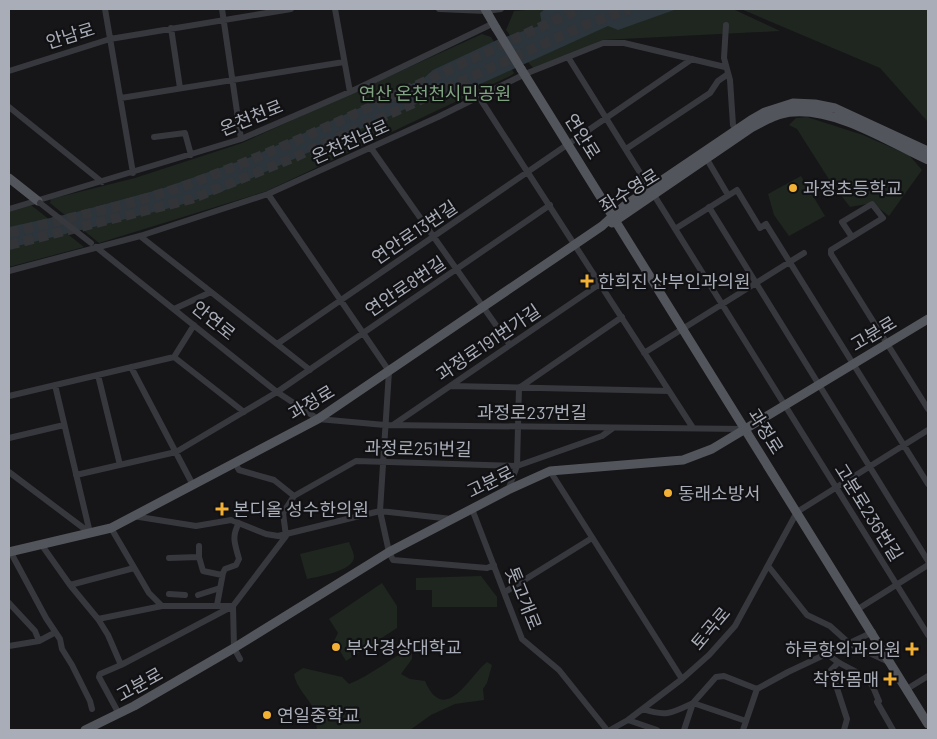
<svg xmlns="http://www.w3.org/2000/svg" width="937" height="739" font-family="Barlow,'Noto Sans KR',sans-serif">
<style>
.green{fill:#1e261f}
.water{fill:#2c353c}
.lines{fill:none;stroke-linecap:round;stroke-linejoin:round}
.highway-tunnel{stroke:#333438;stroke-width:10;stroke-dasharray:10 5;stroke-linecap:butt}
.minor{stroke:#37383d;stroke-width:6}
.major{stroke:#53555c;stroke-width:9}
.minor-bridge{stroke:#37383d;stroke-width:6}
.major-bridge{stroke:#53555c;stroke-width:9}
.poi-dot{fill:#f2b134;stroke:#111113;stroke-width:2}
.labels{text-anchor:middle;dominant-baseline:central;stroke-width:4.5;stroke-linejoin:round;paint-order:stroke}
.street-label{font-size:18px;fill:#a8adb8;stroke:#111113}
.park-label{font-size:18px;fill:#7fa381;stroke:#111113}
.poi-label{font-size:18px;fill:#a8adb8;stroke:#111113;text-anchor:start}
</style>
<rect width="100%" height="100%" fill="#161618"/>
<path class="green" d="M538 9H565L544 27 512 38 506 30 514 11Z
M644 9H733L780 31 602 40 535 70 525 59Z
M741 9H928V122L880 68Z
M482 34 491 37 514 73 512 75 267 191 99 243 50 203 51 199 135 178 242 143Z
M807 117 863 135 909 155 922 170 889 216 872 203 850 207 830 181 797 129 789 125 796 118Z
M801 176 825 216 789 236 774 215 768 194Z
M31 205 84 247 9 267V210Z
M349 542C351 547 354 553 354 557 354 571 317 577 307 579L300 554Z
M481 576 497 597V607H432V590H416V578Z
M382 583 397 606V628L346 661 334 641 338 633 329 619Z
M412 648V659L401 674 410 679 425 681C445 727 470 675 487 662L492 665 487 683 483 689 484 700 455 704 431 715 410 730H317C316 724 317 716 314 710 308 697 296 688 294 674L303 668 342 677 349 684C372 675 390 658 412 648Z"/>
<path class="water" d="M545 9H677L618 30 608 26 454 96 432 97 223 191 174 207 9 248V227L73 213 161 189 251 157 384 97 424 78 433 70 499 39 542 25 540 13Z"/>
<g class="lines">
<path class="highway-tunnel" d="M9 233C72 217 137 204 198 181 329 131 453 66 580 9
M9 245 191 199 295 157 585 25 630 9"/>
<path class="minor" d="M105 9 133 173
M222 9 241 139
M335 9 350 92
M439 9 486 11 501 9
M726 25 724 58 730 80 733 125 739 133
M171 28 180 88
M568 57 928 635
M9 71 110 39 291 9
M479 97 693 428
M121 98 344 62
M9 107 102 182
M154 137 185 133 191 155
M371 148 510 345
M626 149 710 93 718 81 728 74
M705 156 728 195
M268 194 389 371 380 511 389 552 393 560 487 568 494 565
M709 207 928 561
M9 209 241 139 352 91 494 23
M675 229 737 190 760 228 766 224 928 484
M140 236 310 370
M852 237 842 222 872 204 883 218 831 250V254L928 409
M96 247 277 392 318 419 385 425 744 429
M9 271 140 236 268 194 438 117 525 74 603 43H624L725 67
M174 309 211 292
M277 344 692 59
M644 353 804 253
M174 357 244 412
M131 367 193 485
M98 375 120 465
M55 385 90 533
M451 386 669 391
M9 396 174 357 194 325
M393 425 601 283
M9 438 64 425
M235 463 239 470 274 480 294 496 356 461 517 466 602 436 613 428
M550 471 682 679
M9 472 90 533
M76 475 176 452 277 392 550 205
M508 490 517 466 519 388 622 317
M472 509 522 639 559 670 607 730
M133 516 196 526 231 520 266 534 278 536 380 511 452 519
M111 528 149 593 162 606
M41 544 70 585 98 619 108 635 121 665
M199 546V557
M10 551 46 618 60 639 62 649 72 665 90 701 92 709
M169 558 199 557 203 571 222 575
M769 567 807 615 830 626 850 644 891 663
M70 585 134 568
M505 592 592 538
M169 594 185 595
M198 595 220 588
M9 603 35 631 39 641
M217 605 223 573 225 569 236 565 239 559C235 544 231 537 239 523
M858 609 928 565
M98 619 162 606H232
M9 646 39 641 54 633
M828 654C840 667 857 669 868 680 874 686 876 695 879 701L877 702 893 730
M240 659 234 648 233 606 286 536 283 513 294 496
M837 664 831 670 847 719 844 730
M907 689 928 676
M643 709C666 717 672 713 693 703L746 721
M119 714 99 677 100 674 121 665 233 606
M628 720 657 730
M610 730 628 720 682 679 709 655 735 626 797 512 928 430
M684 730 693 703 716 677 724 676 757 689
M743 730 757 689 788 672 873 632"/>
<path class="major" d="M485 9 496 28
M521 69 928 724
M9 178 38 201
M612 223 751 128C764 121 780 112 794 112 838 109 889 142 928 160
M9 552 111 528 318 419 602 226 624 206 751 120 765 112 793 103 815 104 835 108 928 151
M85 730 134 706 234 648 389 552 508 490 550 471 683 460 712 449 928 319"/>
<path class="minor-bridge" d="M40 203 91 243"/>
<path class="major-bridge" d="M496 28 521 69"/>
</g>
<g class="poi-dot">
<circle cx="793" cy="188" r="5"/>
<path d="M584.5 273.5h5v5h5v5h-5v5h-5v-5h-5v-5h5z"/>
<circle cx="668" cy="493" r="5"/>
<path d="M219.5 501.5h5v5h5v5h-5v5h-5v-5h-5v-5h5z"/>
<circle cx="336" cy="647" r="5"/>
<path d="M909.5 641.5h5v5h5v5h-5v5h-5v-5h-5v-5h5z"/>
<path d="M887.5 671.5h5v5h5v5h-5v5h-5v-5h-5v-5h5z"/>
<circle cx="267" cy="715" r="5"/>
</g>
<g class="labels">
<g class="street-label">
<text transform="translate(70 35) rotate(-17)">안남로</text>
<text transform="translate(251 117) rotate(-22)">온천천로</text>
<text transform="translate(583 136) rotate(58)">연안로</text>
<text transform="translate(350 141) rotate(-24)">온천천남로</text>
<text transform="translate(629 190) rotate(-32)">좌수영로</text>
<text transform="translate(414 232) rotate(-34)">연안로13번길</text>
<text transform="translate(405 286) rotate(-34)">연안로8번길</text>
<text transform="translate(214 320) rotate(39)">안연로</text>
<text transform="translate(873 333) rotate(-31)">고분로</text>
<text transform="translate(488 342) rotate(-34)">과정로191번가길</text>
<text transform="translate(311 402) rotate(-31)">과정로</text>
<text x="532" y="412">과정로237번길</text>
<text transform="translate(766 431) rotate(58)">과정로</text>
<text transform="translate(418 448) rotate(1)">과정로251번길</text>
<text transform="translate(490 481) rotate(-26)">고분로</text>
<text transform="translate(869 512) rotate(58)">고분로236번길</text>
<text transform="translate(524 598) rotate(68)">톳고개로</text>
<text transform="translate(710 628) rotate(-50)">토곡로</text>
<text transform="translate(139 684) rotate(-29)">고분로</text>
</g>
<g class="park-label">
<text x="435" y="93">연산 온천천시민공원</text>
</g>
<g class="poi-label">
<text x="803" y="188">과정초등학교</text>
<text x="598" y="281">한희진 산부인과의원</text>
<text x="678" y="493">동래소방서</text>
<text x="233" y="509">본디올 성수한의원</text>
<text x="346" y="647">부산경상대학교</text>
<text x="901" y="649" text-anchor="end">하루항외과의원</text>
<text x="879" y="679" text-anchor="end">착한몸매</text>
<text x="277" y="715">연일중학교</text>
</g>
</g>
<rect width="937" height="739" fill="none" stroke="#a8adb8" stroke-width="20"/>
</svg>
